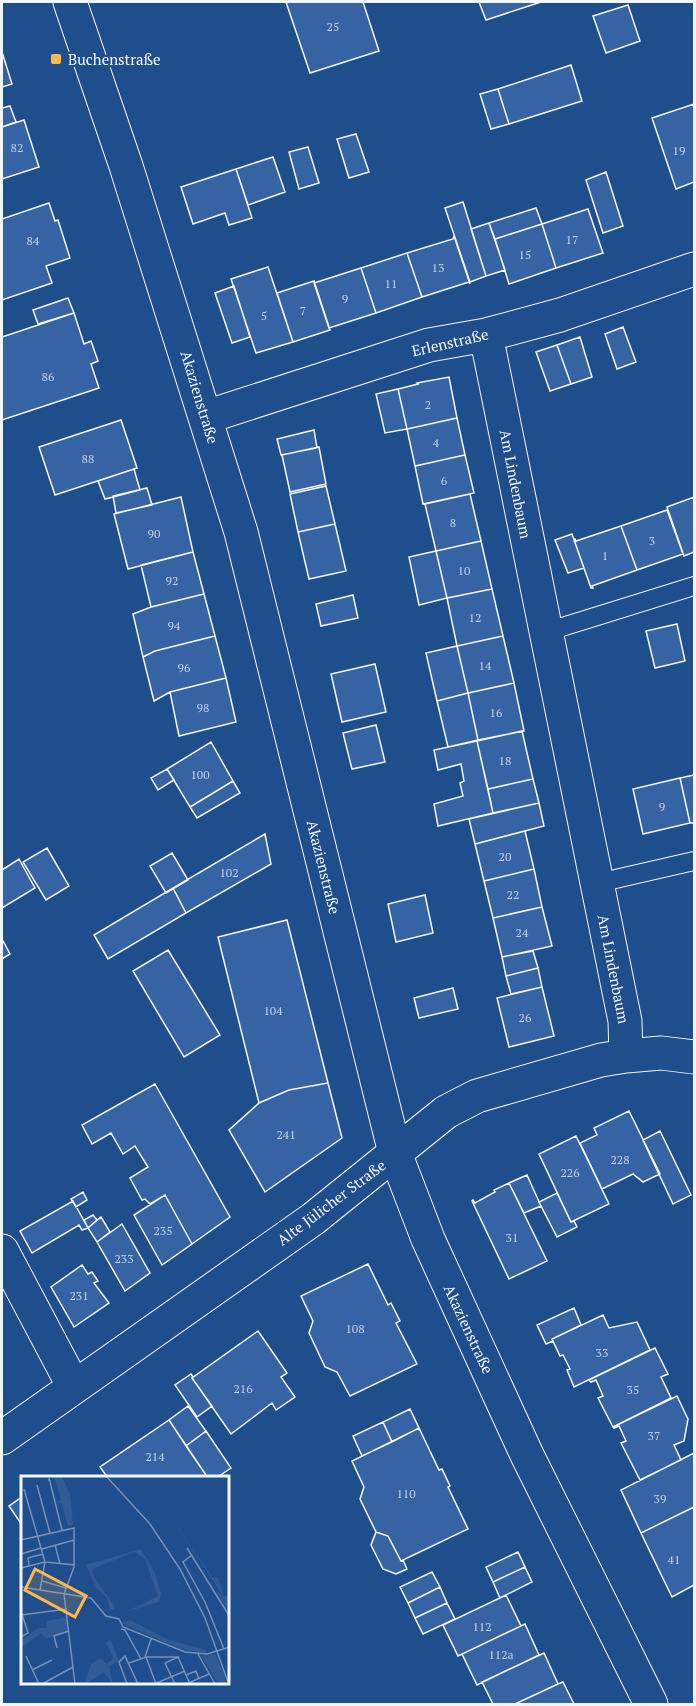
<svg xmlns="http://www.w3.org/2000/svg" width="696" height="1706" font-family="'PT Serif',serif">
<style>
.building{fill:#3563a3;stroke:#f2f6ff;stroke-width:1.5}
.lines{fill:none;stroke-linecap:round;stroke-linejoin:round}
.lane-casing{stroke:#f2f6ff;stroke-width:20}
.street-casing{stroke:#f2f6ff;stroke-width:35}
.lane{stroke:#1f4e8c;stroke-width:18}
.street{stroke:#1f4e8c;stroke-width:33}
.poi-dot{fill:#ffb74d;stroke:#1f4e8c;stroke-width:2}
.labels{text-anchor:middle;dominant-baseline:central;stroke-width:4.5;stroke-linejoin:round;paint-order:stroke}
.number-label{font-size:12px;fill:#c3d1e8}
.poi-label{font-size:15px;fill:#f2f6ff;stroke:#1f4e8c;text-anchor:start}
.street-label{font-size:15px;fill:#f2f6ff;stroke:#1f4e8c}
.inset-road{fill:none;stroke:#7391ba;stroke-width:1.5}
.view{fill:#ffb74d;fill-opacity:0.15;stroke:#ffb74d;stroke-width:3}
.inset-edge{fill:none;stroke:#f2f6ff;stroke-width:3}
</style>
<rect width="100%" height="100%" fill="#1f4e8c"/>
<path class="building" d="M286 2H363L379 51 310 73Z
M479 2H541L486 20Z
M628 5 640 41 606 53 593 16Z
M2 52 12 84 2 87Z
M571 65 582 101 509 124 498 89Z
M498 89 509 124 491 129 480 94Z
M694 104V182L676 189 652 118Z
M10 106 16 122 2 127V108Z
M24 120 39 167 2 179V127Z
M356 134 369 172 349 178 337 139Z
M308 147 319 183 299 189 289 152Z
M273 157 285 192 248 205 236 169Z
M236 169 252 218 229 225 225 213 193 224 181 187Z
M606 172 623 226 603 233 586 180Z
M463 202 486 276 470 282 445 208Z
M49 203 55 221 58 220 70 258 46 266 52 283 2 300V219Z
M536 208 542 224 495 239 489 223Z
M588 209 603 253 556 268 542 224Z
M489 223 505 270 486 276 471 229Z
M542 224 556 268 509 284 495 239Z
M454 236 470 284 469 282 422 297 407 253 453 239Z
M407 253 422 297 376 313 361 268Z
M268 267 293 342 256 353 231 279Z
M361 268 376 313 329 328 314 283Z
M314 281 330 330 293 342 277 293Z
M234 286 250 337 232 343 215 293Z
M68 298 74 313 38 324 33 310Z
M74 313 84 344 91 341 98 361 91 364 99 388 2 420V337Z
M623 327 636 362 617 369 605 334Z
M580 337 592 377 571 384 557 345Z
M557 345 571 384 550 391 536 352Z
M449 377 457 418 407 429 398 389 418 384 417 383Z
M398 389 407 429 385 433 376 394Z
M457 418 465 455 415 466 407 429Z
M121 420 137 468 55 495 39 447Z
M314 430 317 448 281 455 277 439Z
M319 447 326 484 290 492 282 455Z
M465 455 474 493 423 504 415 466Z
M134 469 140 490 105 499 98 481Z
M326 486 335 524 298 532 290 494Z
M147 488 152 505 116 513 113 496Z
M470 494 481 541 436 551 425 504Z
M181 497 193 552 128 569 114 514Z
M694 497V552L684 556 667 507Z
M667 510 683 554 637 570 621 526Z
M335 524 346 571 309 579 298 532Z
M621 526 637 570 592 586 593 588H591L574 540 575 539 576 541Z
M572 534 584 568 568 573 555 540Z
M481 541 492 589 447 598 436 551Z
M436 551 447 598 419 605 409 557Z
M193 552 204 594 151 607 141 565Z
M492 589 503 636 457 646 447 598Z
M204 594 215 636 155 651 143 657 133 614 151 607Z
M353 595 358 618 321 626 316 604Z
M677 624 685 661 655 668 646 631Z
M215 636 226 678 170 692 154 701 143 657 155 651Z
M503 636 514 683 468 693 457 646Z
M457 646 468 693 437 701 426 653Z
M375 664 386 712 342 722 331 674Z
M226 678 236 722 179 736 170 692Z
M514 683 524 731 478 740 468 693Z
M468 693 478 740 448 747 437 701Z
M376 725 385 762 352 769 343 733Z
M522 731 533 779 488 789 477 741Z
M477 741 493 813 438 826 434 804 463 796 460 783 464 781 461 764 438 770 434 750Z
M211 742 233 781 190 807 167 769Z
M167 769 174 780 158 790 151 778Z
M694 775V823H690L680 778Z
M680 778 690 823 643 834 633 789Z
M533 779 539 803 493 813 488 789Z
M233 781 240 793 197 818 190 807Z
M539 803 544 826 475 844 469 819Z
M525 831 534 869 484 881 475 844Z
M265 834 271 864 186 913 173 888Z
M47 848 69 886 46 900 23 862Z
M172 853 188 880 166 893 150 866Z
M19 859 35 888 2 908V870Z
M534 869 542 907 493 918 484 881Z
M173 888 186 913 108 959 94 935Z
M425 895 433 933 396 942 388 904Z
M542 907 552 946 502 957 493 918Z
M287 920 328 1083 289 1090 259 1103 218 937Z
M2 939 10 954 2 959Z
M168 950 220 1035 184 1057 133 971Z
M533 951 538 968 506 976 502 957Z
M538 968 542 987 511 994 506 976Z
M542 987 554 1036 509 1047 497 998Z
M453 988 458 1009 419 1018 414 998Z
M328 1083 342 1138 265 1192 229 1130 259 1103 289 1090Z
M155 1084 230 1217 192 1244 165 1195 150 1204 145 1199 142 1200 130 1178 148 1167 135 1146 123 1154 111 1133 92 1144 82 1125Z
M629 1111 660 1174 643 1182 633 1174 602 1189 580 1143 597 1135 594 1128Z
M660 1131 691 1195 673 1204 643 1140Z
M576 1136 609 1204 571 1222 539 1154Z
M527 1175 541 1206 524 1213 509 1183Z
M509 1183 547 1261 509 1279 472 1201 473 1200 475 1203 495 1192 494 1190Z
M83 1192 87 1200 76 1207 71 1199Z
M557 1193 571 1222 574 1221 577 1227 557 1237 539 1202Z
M165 1195 192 1244 162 1265 134 1215Z
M73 1201 88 1228 82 1230 79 1225 32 1253 20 1231Z
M93 1215 97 1220 88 1228 84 1220Z
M101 1217 110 1232 97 1242 88 1228Z
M122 1224 150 1273 125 1291 97 1242Z
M368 1264 388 1305 391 1303 400 1321 396 1323 417 1364 350 1396 337 1372 325 1367 309 1333 313 1321 301 1296Z
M82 1265 88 1274 92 1272 98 1281 94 1283 109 1303 74 1327 51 1287Z
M574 1308 581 1325 552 1339 553 1341 546 1344 537 1325Z
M603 1315 609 1328 637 1322 650 1350 574 1387 567 1370 570 1369 563 1355 560 1356 552 1339Z
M258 1331 287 1373 281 1377 295 1397 276 1410 272 1403 231 1434 192 1378Z
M655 1348 668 1374 661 1377 671 1398 613 1427 598 1398 603 1396 596 1380 591 1382 589 1380Z
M191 1374 193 1377 192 1378 212 1406 197 1417 175 1385Z
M677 1396 688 1419 684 1441 674 1445 681 1460 640 1480 621 1443 626 1441 619 1426 614 1428 613 1427Z
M188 1406 206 1431 186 1446 169 1420Z
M410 1409 419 1428 392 1442 383 1422Z
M169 1420 208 1478H108L100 1467Z
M383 1422 392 1442 362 1456 353 1436Z
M419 1428 439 1470 442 1469 450 1486 448 1487 468 1529 401 1561 388 1536 376 1532 360 1499 364 1487 352 1461Z
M206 1431 231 1468 216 1478H208L186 1446Z
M694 1453V1507L641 1533 621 1490Z
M22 1497V1525L9 1506Z
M694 1507V1585L672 1597 641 1533Z
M376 1532 388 1536 401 1561 403 1560 407 1569 396 1574 383 1569 371 1545Z
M518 1552 525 1567 493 1582 486 1567Z
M525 1567 532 1582 500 1598 493 1582Z
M432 1572 440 1587 408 1603 400 1587Z
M440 1587 447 1603 415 1618 408 1603Z
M506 1595 521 1626 458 1656 443 1625Z
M447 1603 455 1619 423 1634 415 1618Z
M525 1624 539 1655 477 1685 462 1654Z
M544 1653 558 1684 515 1704H493L482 1682Z
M563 1682 574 1704H515L558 1684Z"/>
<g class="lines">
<defs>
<path id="lane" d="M546 632 694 586
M598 883 694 861"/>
<path id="street" d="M70 2 126 166 241 532 395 1153 428 1239 527 1455 651 1704
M486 335 625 1021 626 1056
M206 417 429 345 486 335 560 315 694 269
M2 1251 74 1387
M2 1438 313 1219 446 1112 477 1096 601 1060 626 1056 661 1053 694 1057"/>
</defs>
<use href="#lane" class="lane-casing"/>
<use href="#street" class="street-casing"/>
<use href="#lane" class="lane"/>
<use href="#street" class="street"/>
</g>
<rect class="poi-dot" x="50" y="53" width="12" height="12" rx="3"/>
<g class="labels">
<g class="number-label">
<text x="333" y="26">25</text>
<text x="17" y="147">82</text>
<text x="679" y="150">19</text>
<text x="572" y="239">17</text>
<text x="33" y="240">84</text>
<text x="525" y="254">15</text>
<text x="438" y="267">13</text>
<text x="391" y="283">11</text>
<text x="345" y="298">9</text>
<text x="303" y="310">7</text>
<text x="264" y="315">5</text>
<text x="48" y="376">86</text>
<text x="428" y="404">2</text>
<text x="436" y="442">4</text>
<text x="88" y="458">88</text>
<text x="444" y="480">6</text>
<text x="453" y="522">8</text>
<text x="154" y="533">90</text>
<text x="652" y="540">3</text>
<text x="605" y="555">1</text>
<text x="464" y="570">10</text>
<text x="172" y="580">92</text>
<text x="475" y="617">12</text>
<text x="174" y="625">94</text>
<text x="485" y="665">14</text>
<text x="184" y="667">96</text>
<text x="203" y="707">98</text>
<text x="496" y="712">16</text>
<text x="505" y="760">18</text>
<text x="200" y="774">100</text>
<text x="662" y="806">9</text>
<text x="505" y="856">20</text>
<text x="229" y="872">102</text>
<text x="513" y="894">22</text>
<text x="522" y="932">24</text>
<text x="273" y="1010">104</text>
<text x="525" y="1017">26</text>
<text x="286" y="1134">241</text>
<text x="620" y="1159">228</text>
<text x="570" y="1172">226</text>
<text x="163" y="1230">235</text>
<text x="512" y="1237">31</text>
<text x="124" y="1258">233</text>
<text x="79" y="1295">231</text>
<text x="355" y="1328">108</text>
<text x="602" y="1352">33</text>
<text x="243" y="1388">216</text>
<text x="633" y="1389">35</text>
<text x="654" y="1435">37</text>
<text x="155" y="1456">214</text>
<text x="406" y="1493">110</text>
<text x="660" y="1498">39</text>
<text x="674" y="1559">41</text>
<text x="482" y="1626">112</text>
<text x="501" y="1654">112a</text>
</g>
<g class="poi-label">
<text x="68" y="59">Buchenstraße</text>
</g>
<g class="street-label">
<text transform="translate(450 342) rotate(-13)">Erlenstraße</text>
<text transform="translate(200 397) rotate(73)">Akazienstraße</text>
<text transform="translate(516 484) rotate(79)">Am Lindenbaum</text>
<text transform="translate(324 867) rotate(76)">Akazienstraße</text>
<text transform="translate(614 969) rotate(79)">Am Lindenbaum</text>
<text transform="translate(331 1202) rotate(-37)">Alte Jülicher Straße</text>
<text transform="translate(469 1329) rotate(65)">Akazienstraße</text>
</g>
</g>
<g transform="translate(21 1476)">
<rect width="208" height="208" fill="#1f4e8c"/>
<path d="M33 0H41L49 18 52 49 47 50 41 28 35 26 40 24ZM140 27 191 101 197 102 203 120H208V137L195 114 203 121 201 118ZM120 73 134 97 140 118 138 126 105 136 137 120 124 83 113 76 72 93 71 98 92 128 94 132 89 135 86 122 75 111 65 89ZM46 141 47 155 25 163 20 157 0 172V165L17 152H25L26 145ZM109 144 148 164 185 174V177L160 173 100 147ZM89 163 98 185 88 190 92 208 83 197 63 208 70 188 80 182 85 188 93 183 85 167ZM194 178 203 198 205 208H197L180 180Z" fill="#305b95"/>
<path class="inset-road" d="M85 0 129 48 159 93 184 142 207 206M28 5V2L41 54M16 9 29 57M3 13 24 86 19 114M0 64 53 52V91L43 118 54 208M34 69 39 88M166 72 209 141M21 73 53 64M0 78 20 72M171 79 162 86 184 126 203 173M8 89 7 82 22 78M0 92 24 86 54 89M21 105 45 112M0 111 70 122 85 140 98 143 102 151 164 176 186 178 209 171M0 135 7 157 0 161M0 139 46 133M100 153 104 154 120 183M36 172 33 160 48 155M177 178 194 208M5 180 18 208M124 181 130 163M125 181 135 208M108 187 125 181H158M11 194 31 184M165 199 175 195 178 203M21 208 52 191M106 208 98 186 104 180 117 208M133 208 164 195M154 208 144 187 157 181 169 208M165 208 188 198"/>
<path class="view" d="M14 93 65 120 54 141 4 114Z"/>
<rect width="208" height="208" class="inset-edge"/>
</g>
<rect width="696" height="1706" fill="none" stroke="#f2f6ff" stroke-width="6"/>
</svg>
